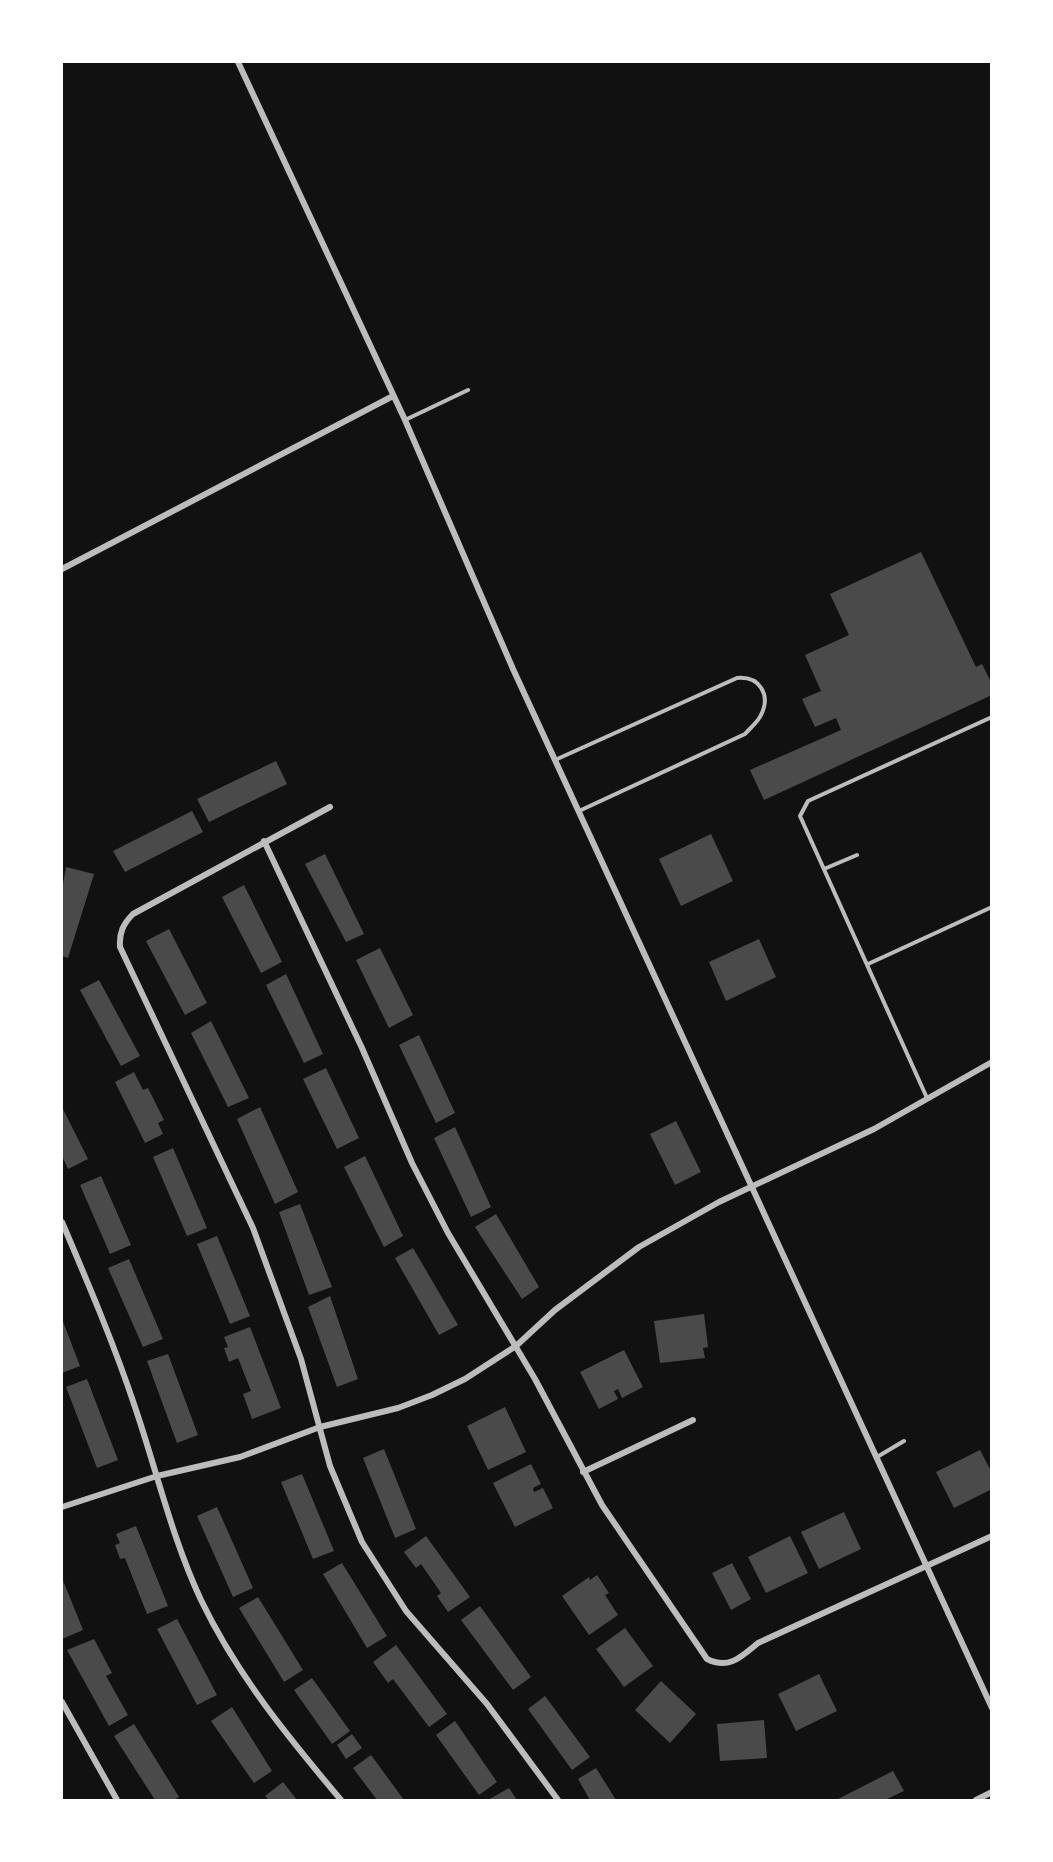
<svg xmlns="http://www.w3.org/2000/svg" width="1053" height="1862" font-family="Signika,sans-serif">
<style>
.building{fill:#4a4a4a}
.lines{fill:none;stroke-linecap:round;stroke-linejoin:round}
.service{stroke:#bcbcbc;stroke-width:4}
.minor{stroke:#bcbcbc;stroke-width:6}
</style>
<rect width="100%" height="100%" fill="#111"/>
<path class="building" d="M921 552 976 667 982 664 992 684V695L764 800 750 770 841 730 836 718 815 727 802 699 821 691 805 655 849 635 830 594Z
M276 761 287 784 209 822 197 799Z
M192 811 203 832 125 872 113 851Z
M711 834 733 881 681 906 659 859Z
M325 854 364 934 346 942 305 864Z
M66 867 94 874 68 958 62 956V890Z
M244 885 282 962 261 973 222 897Z
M169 929 207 1003 185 1015 146 941Z
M759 939 776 977 726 1001 709 962Z
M380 948 413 1015 389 1028 356 960Z
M286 974 323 1054 304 1063 266 985Z
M99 980 140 1056 121 1066 80 990Z
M211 1021 249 1098 228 1107 191 1033Z
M419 1035 455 1113 436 1123 399 1045Z
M326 1068 359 1138 337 1149 303 1079Z
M134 1072 143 1090 148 1088 164 1120 158 1123 163 1134 145 1143 115 1082Z
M62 1107 88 1159 68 1169 62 1156Z
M260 1107 298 1192 275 1204 237 1119Z
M676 1121 701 1172 675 1185 650 1134Z
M455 1127 491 1207 471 1217 434 1138Z
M173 1148 207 1228 187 1236 153 1157Z
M365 1156 403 1236 384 1247 344 1167Z
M101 1176 131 1245 110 1254 80 1185Z
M300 1204 332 1287 309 1295 279 1212Z
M496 1214 539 1287 522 1299 475 1227Z
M217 1236 250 1316 230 1324 197 1244Z
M413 1248 458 1325 439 1335 395 1258Z
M129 1259 163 1339 143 1347 108 1268Z
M330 1296 358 1379 337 1387 308 1307Z
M704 1314 708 1347 703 1348 705 1358 660 1363 654 1321Z
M62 1319 80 1366 62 1373Z
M250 1327 281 1408 252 1419 243 1394 251 1391 238 1358 229 1362 224 1348 228 1347 224 1337Z
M624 1350 643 1387 622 1398 618 1389 614 1391 618 1399 599 1409 580 1372Z
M168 1354 198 1435 177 1443 147 1361Z
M87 1379 118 1460 97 1468 66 1387Z
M505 1407 526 1452 488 1470 467 1426Z
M384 1449 416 1529 395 1538 363 1458Z
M980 1450 992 1473V1489L954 1508 936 1472Z
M531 1464 541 1484 533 1488 534 1492 543 1488 553 1508 515 1527 493 1483Z
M302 1474 334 1551 313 1559 281 1482Z
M217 1507 253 1588 233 1597 197 1516Z
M844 1512 861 1549 819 1569 801 1532Z
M136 1526 168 1606 147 1614 125 1558 120 1559 115 1545 120 1543 116 1534Z
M426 1536 470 1597 448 1612 437 1596 441 1593 421 1564 416 1568 404 1552Z
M790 1536 808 1573 766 1593 748 1557Z
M342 1563 387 1636 367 1648 323 1574Z
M732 1563 751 1599 731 1610 712 1573Z
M597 1575 609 1593 605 1595 618 1615 589 1635 562 1596 589 1577 590 1580Z
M62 1578 83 1630 62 1639Z
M258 1597 303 1670 284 1682 239 1608Z
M480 1606 531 1677 513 1690 461 1620Z
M177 1619 217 1695 197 1705 157 1629Z
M625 1628 653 1666 624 1687 596 1649Z
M94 1639 112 1673 106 1676 128 1715 109 1726 67 1650Z
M396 1645 447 1714 429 1727 393 1679 388 1683 373 1662Z
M819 1674 837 1711 796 1731 778 1694Z
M312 1678 350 1731 332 1744 294 1690Z
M661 1681 696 1714 670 1743 635 1710Z
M545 1696 590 1757 572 1770 528 1709Z
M232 1707 272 1771 254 1783 211 1721Z
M764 1720 767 1758 720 1761 717 1724Z
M455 1721 497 1782 479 1795 436 1735Z
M134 1724 179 1797 174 1800H155L114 1736Z
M352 1734 362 1748 346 1759 337 1745Z
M371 1755 404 1800H377L353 1768Z
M596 1768 616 1800H590L578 1779Z
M893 1771 904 1791 885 1800H836Z
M283 1782 297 1800H269L265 1796Z
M509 1788 517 1800H488Z"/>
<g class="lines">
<path class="service" d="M405 420 468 390
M555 760 737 678C760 676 771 695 761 715 758 722 750 728 745 734L579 811
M824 869 857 855
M868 964 992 907
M927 1098 800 816 808 801 992 717
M877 1457 904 1441"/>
<path class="minor" d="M238 62 405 420 513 669 992 1708
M62 569 393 396
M330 807 133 914C123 924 119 933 120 947L253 1228 301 1359 330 1466 362 1542 406 1611 487 1704 558 1800
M264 841 362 1048 412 1163 448 1233 535 1379 602 1505 707 1659C729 1670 741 1657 758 1643L992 1536
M62 1222C88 1283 114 1344 135 1407 157 1472 172 1538 201 1600 237 1675 288 1737 341 1800
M583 1472 693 1420
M62 1507 157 1476 240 1457 320 1427 398 1408 432 1395 465 1379 516 1346 555 1310 639 1247 719 1202 874 1129 992 1062
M62 1702 117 1800
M976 1800 992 1792"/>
</g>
<rect width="1053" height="1862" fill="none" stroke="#ffffff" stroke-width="126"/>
</svg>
